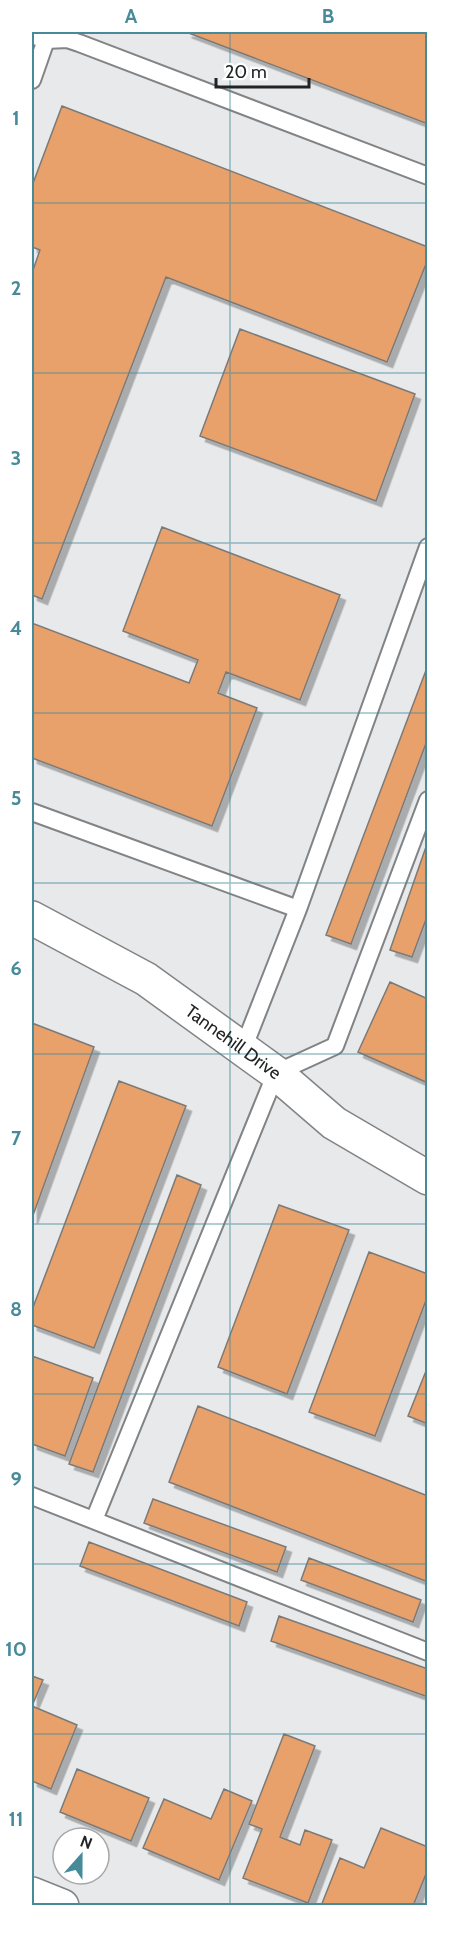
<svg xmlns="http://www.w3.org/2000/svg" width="459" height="1937" font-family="Cabin,sans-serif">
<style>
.building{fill:#e8a16b;stroke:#7c7a78;stroke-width:1.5;filter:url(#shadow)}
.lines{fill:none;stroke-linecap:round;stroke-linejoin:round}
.service-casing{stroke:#818385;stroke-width:20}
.minor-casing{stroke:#818385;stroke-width:36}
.service{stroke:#fff;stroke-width:16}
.minor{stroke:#fff;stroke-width:33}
.grid{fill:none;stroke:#478b9a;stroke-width:1.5;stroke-opacity:0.55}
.labels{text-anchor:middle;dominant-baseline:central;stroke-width:5;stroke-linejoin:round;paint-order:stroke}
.street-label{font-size:18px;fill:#222324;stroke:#fff}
.neatline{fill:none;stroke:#478b9a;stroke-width:2}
.grid-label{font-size:20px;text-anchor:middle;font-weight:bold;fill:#478b9a}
</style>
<defs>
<filter id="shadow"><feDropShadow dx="5.5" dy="5.5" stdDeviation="0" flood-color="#0004"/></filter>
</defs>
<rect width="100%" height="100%" fill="#e7e9eb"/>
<path class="building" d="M186 32H428V124Z
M62 106 428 247V259L387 362 166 277 42 599 32 595V273L40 250 32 247V186Z
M240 329 415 394 376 501 200 436Z
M162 527 340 595 300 700 226 672 218 693 257 708 212 826 32 758V623L189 683 198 660 123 631Z
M428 665V738L351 944 326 935Z
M427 844 428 914 412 957 390 950Z
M390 982 428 999V1083L358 1052Z
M32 1023 94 1047 32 1218Z
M119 1081 186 1106 94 1348 32 1325V1310Z
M177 1175 201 1185 93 1472 69 1464Z
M279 1205 349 1230 287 1394 218 1367Z
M369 1252 428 1274V1295L375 1436 309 1412Z
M32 1356 93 1378 65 1456 32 1444Z
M428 1366V1424L408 1416Z
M198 1406 428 1496V1582L169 1482Z
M153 1499 286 1547 277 1572 144 1523Z
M89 1542 247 1602 239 1626 80 1566Z
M309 1558 421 1600 413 1622 301 1580Z
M279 1616 428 1669V1697L271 1641Z
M32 1676 43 1680 32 1706 77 1725 51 1789 32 1781Z
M284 1734 315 1746 280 1837 300 1845 305 1830 332 1840 308 1903 243 1878 262 1829 249 1824Z
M77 1769 149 1798 131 1841 60 1812Z
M224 1789 252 1801 219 1880 143 1848 164 1799 211 1819Z
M381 1828 428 1847V1869L413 1906H321L340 1858 364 1868Z"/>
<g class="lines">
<defs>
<path id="service" d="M32 35 46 40 67 39 79 43 428 176
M32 80 46 40
M32 812 298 909 428 547
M243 1049 298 909
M32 1496 428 1652
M94 1520 276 1073 335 1046 428 800"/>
<g id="minor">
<path id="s1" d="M32 918 146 979 276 1073 334 1123 428 1178"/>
<path d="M32 1894 62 1906"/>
</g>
</defs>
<use href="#service" class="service-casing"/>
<use href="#minor" class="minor-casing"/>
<use href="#service" class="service"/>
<use href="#minor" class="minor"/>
</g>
<path class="grid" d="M230 32V1906M32 203H428M32 373H428M32 543H428M32 713H428M32 883H428M32 1054H428M32 1224H428M32 1394H428M32 1564H428M32 1734H428"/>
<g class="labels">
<g class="street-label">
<text stroke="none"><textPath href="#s1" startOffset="237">Tannehill Drive</textPath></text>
</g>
</g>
<rect width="459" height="1937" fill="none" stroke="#ffffff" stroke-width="66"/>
<g transform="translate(81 1856) rotate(21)"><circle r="28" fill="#ffffff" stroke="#a7a7a7" stroke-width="1.5"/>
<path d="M0-4.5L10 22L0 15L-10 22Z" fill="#478b9a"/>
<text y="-9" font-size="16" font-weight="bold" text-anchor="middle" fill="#222324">N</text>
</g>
<path d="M216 78v9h93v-9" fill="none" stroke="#222324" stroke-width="3"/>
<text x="225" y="78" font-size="18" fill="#222324" stroke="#ffffff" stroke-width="4.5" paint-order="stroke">20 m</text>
<rect x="33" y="33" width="393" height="1871" class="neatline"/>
<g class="grid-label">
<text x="131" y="23">A</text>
<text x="328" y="23">B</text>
<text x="16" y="125">1</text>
<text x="16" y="295">2</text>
<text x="16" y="465">3</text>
<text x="16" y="635">4</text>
<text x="16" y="805">5</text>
<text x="16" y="975">6</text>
<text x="16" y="1145">7</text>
<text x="16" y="1316">8</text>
<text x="16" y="1486">9</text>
<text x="16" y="1656">10</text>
<text x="16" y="1826">11</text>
</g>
</svg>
